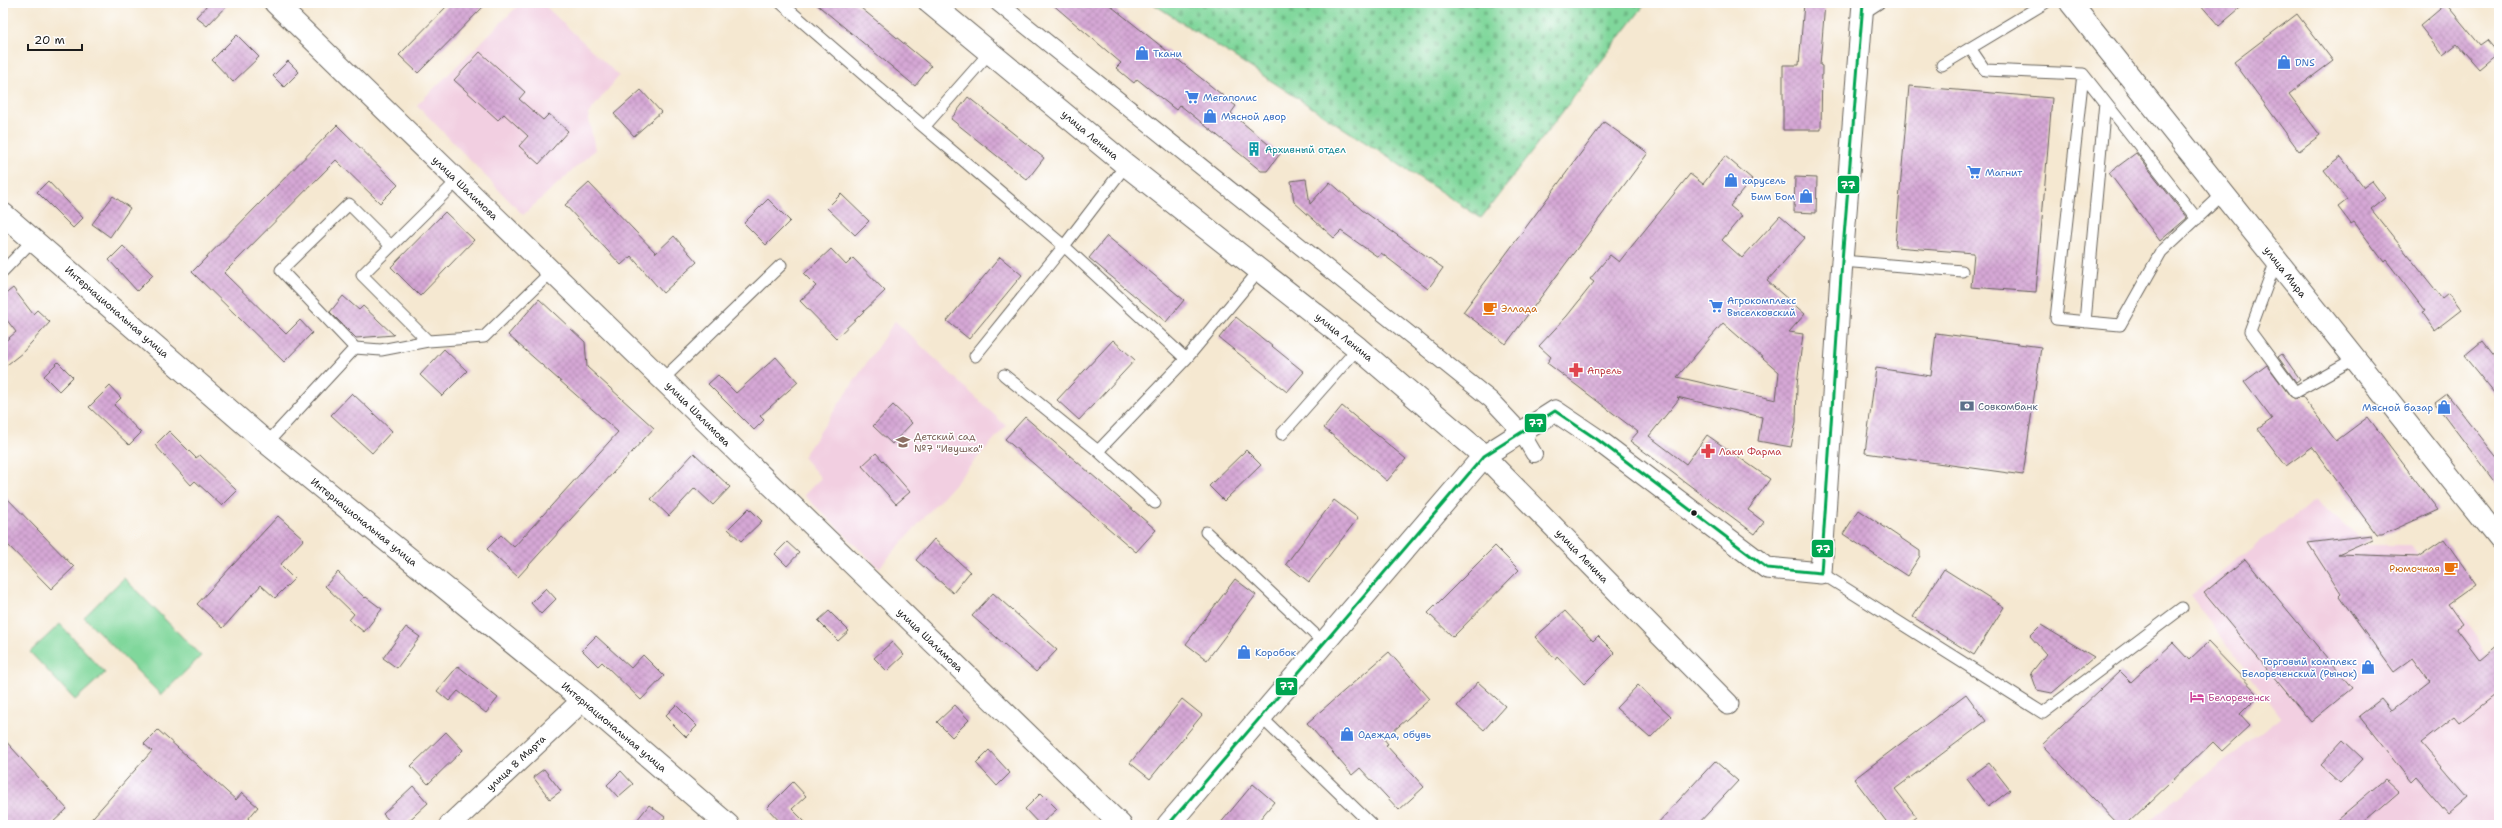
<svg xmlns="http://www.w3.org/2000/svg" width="2502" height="828" font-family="'Shantell Sans',sans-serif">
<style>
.built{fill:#f2cfe1}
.cemetery{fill:url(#cemetery-stones);stroke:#4e7a5c}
.garden{fill:#80d79b;stroke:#4e7a5c}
.building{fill:url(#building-cross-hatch);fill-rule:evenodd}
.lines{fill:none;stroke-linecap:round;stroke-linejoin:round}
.service-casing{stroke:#68635b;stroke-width:13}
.pedestrian-casing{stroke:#68635b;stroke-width:18}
.minor-casing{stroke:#68635b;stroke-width:23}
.tertiary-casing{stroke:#68635b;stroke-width:24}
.secondary-casing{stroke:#68635b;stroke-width:24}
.service{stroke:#fff;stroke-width:11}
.pedestrian{stroke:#fff;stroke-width:16}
.minor{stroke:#fff;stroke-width:21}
.tertiary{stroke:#fff;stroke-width:22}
.secondary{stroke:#fff;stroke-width:22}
.bus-1-casing{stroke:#fff;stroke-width:6}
.bus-1{stroke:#00a651;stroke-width:3}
.bus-dot{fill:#1c1c1c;stroke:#fff;stroke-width:1.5}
.labels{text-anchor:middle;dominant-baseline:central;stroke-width:3;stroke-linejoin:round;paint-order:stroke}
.shop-label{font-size:10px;fill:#366cbe;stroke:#fff;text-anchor:start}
.street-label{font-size:10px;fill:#1c1c1c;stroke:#fff}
.culture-label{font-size:10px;fill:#0d838f;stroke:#fff;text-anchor:start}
.food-label{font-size:10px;fill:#c56008;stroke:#fff;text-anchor:start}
.health-label{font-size:10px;fill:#be3a42;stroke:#fff;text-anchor:start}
.service-label{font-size:10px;fill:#4e5e75;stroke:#fff;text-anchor:start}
.education-label{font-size:10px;fill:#785e54;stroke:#fff;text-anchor:start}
.hotel-label{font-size:10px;fill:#b23c85;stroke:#fff;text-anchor:start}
.line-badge{stroke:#fff;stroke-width:1.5}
.badge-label{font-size:11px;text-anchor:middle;font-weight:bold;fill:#fff}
</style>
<defs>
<pattern id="cemetery-stones" width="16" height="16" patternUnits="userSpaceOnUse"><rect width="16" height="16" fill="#80d79b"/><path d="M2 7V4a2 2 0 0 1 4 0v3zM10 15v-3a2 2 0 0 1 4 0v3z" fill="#6eb885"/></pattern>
<pattern id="building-cross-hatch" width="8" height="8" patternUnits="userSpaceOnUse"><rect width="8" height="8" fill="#d5a7d5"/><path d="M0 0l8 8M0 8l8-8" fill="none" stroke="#b68fb6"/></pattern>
</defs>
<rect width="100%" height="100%" fill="#fff"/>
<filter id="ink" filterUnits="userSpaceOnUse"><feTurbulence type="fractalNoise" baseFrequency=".025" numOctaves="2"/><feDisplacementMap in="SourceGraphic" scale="8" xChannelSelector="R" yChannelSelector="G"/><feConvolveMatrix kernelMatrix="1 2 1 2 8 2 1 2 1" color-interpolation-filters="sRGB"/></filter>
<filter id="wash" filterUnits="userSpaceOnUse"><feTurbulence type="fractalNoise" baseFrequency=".012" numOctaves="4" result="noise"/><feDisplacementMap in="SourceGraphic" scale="16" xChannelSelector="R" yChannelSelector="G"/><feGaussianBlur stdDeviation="0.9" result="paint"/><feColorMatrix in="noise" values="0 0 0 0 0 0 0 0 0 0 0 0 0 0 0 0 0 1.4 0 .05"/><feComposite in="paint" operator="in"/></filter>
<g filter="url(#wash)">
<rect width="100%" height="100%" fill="#f5e8d1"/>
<path class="built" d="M521 3H542L619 76 588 114 595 150 523 215 417 105Z
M895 321 1006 426 879 568 804 495 821 478 803 457Z
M2315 500 2367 545H2410L2477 634 2486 659 2499 675V825H2143L2281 717 2190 595Z"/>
<path class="cemetery" d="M1152 3H1646L1481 218Z"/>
<path class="garden" d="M124 578 201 656 161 695 84 617Z
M60 624 105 673 75 700 30 652Z"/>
<g id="blocks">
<path class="building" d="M209 3H229L207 26 196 17Z
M450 3H487L418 73 399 55Z
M815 3H855L931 66 915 86Z
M1051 3H1107L1236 106 1231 113 1280 154 1267 171H1261L1180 105 1176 110 1137 79 1134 83 1116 68 1121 63Z
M1804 3H1825L1820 65 1822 66 1821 130H1783V65H1799Z
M2199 3H2246L2219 26Z
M2446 4 2480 45 2487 40 2498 53 2479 69 2457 44 2443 55 2420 26Z
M2297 14 2333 61 2289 94 2320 135 2299 151 2234 62Z
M237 35 259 57 233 82 212 60Z
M480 52 525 92 519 99 543 120 549 114 568 131 539 164 519 146 528 136 504 114 498 120 454 80Z
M288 61 299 72 284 87 273 76Z
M1909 86 2052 98 2036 292 1971 287 1974 253 1895 247Z
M641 90 661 112 634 136 614 114Z
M968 97 1044 158 1027 180 951 119Z
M1604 122 1648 153 1506 344 1463 312Z
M337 125 398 185 380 203 336 160 224 273 286 334 300 320 312 333 284 362 192 272Z
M2136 153 2187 218 2160 241 2109 173Z
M1725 156 1752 179 1730 206 1742 216 1722 240 1742 258 1780 216 1805 238 1767 281 1805 314 1789 332 1803 334 1797 385 1796 422 1791 447 1758 441 1762 417 1677 397 1679 399 1649 436 1686 464 1707 435 1770 479 1748 510 1764 522 1755 534 1630 441 1638 432 1547 363 1551 357 1539 346 1567 316 1594 282 1590 279 1610 255 1619 262 1690 174 1703 184ZM1723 323 1779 372 1776 400 1677 377Z
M2341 157 2364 187 2372 181 2385 198 2371 209 2442 298 2448 293 2461 310 2435 330 2422 312 2425 311 2386 260 2384 262 2354 222 2351 224 2338 207 2347 200 2324 170Z
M1795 177 1817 178 1816 213 1794 212Z
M1306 179 1310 204 1330 182 1362 210 1443 268 1428 289 1381 253 1378 257 1341 231 1334 238 1294 202 1291 181Z
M48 181 83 218 73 228 37 192Z
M589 183 656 253 674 236 697 262 663 293 631 256 621 265 565 205Z
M841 194 869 221 855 235 827 208Z
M113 196 130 208 110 237 92 224Z
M768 199 790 221 766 245 744 223Z
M445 212 474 240 420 296 391 267Z
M1107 236 1184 300 1166 322 1089 258Z
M123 246 153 275 137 291 109 260Z
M831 249 846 265 853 258 885 291 836 338 800 301 816 286 804 274Z
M1000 257 1022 275 969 339 947 321Z
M13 288 33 314 37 310 50 322 22 353 3 368V343L16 332 3 315V296Z
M343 296 359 310 363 306 394 335 356 338 330 312Z
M539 299 585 342 587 367 654 428 518 577 487 549 501 535 514 547 618 432 508 335Z
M1236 317 1304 372 1287 392 1219 338Z
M1936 333 2041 347 2023 475 1865 453 1876 368 1931 376Z
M1113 340 1135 360 1079 420 1057 400Z
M2482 341 2499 363V399L2464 356Z
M444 349 467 371 442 396 420 375Z
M2282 354 2300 379 2296 382 2278 357Z
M776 357 798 382 760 416 764 420 754 430 708 384 718 375 736 393Z
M58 362 73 377 59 391 44 376Z
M2267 365 2290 396 2295 399 2302 396 2336 441 2368 417 2438 510 2382 535H2377L2312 447 2286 466 2258 429 2272 419 2244 382Z
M110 386 121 398 114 405 141 433 129 445 89 407Z
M352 393 392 431 372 453 331 415Z
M2447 394 2499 460V488L2435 403Z
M893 405 912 423 892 444 873 426Z
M1342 406 1406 459 1387 481 1324 428Z
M1025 417 1156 530 1136 552 1005 439Z
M169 431 196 458 200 455 237 491 222 506 195 481 191 485 155 445Z
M1246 450 1261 465 1224 501 1209 486Z
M694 453 730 487 713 505 695 488 669 516 651 499Z
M876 453 910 492 896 504 862 466Z
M3 494 74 567 51 589 3 540Z
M1334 500 1358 518 1309 582 1286 564Z
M749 508 762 521 741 541 728 529Z
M1859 510 1920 551V556L1907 576 1843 534Z
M278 516 304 539 280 565 294 579 275 598 261 585 223 628 197 604Z
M2371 535 2372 539 2338 554 2418 557 2444 539 2476 584 2448 604 2462 624 2456 628 2480 660 2499 644V692L2459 723 2454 717 2421 743 2468 797 2448 814 2416 777 2411 782 2359 716 2381 699 2391 711 2430 681 2413 658 2394 672 2339 596 2341 594 2308 543Z
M934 539 970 572 953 593 916 560Z
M787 542 799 553 787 566 775 554Z
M1495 546 1519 570 1453 637 1428 613Z
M2245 559 2352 688 2311 722 2204 593Z
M1944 569 2004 607 1974 655 1913 617Z
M338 572 365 598 366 597 382 609 364 632 349 620 354 614 325 586Z
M1235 579 1256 595 1207 660 1186 644Z
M546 588 556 599 541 614 531 603Z
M993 593 1057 650 1036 672 972 616Z
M829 611 849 631 838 641 818 621Z
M1565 611 1593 641 1598 636 1615 653 1584 684 1557 656 1555 659 1535 637Z
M2041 625 2094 657 2052 693 2037 690 2031 673 2046 654 2030 636Z
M406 627 420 637 397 668 383 658Z
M596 636 631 668 643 655 664 676 641 700 602 662 598 666 582 650Z
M892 642 904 655 887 671 874 658Z
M2208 642 2259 695 2240 714 2250 725 2222 751 2213 742 2126 825H2119L2042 745 2120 671 2131 682 2173 643 2189 660Z
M1389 652 1430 699 1384 739 1388 744 1386 745 1424 787 1399 810 1360 768 1352 775 1307 723Z
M458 666 498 698 486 713 458 691 449 701 437 691Z
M1478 682 1505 706 1484 730 1457 706Z
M1638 685 1671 716 1650 738 1616 708Z
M1966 694 1986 721 1895 789 1916 816 1904 825H1889L1854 779Z
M1182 699 1202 715 1150 779 1130 763Z
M676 705 697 726 686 737 665 716Z
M955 705 969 720 952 737 937 722Z
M158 730 236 800 242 793 258 807 243 825H86L152 751 144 744Z
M446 732 463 750 428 784 411 766Z
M3 738 67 809 50 825H3Z
M2343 740 2363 759 2340 783 2320 765Z
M989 750 1010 773 997 786 976 763Z
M1715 761 1738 781 1697 825H1656Z
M1989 763 2010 790 1988 807 1967 779Z
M544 769 561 791 550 799 533 777Z
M621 771 633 784 618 797 607 785Z
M2385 779 2399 792 2361 825H2331Z
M793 782 806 796 792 809 808 825H783L767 808Z
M1253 784 1274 802 1255 825H1219Z
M413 786 428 803 404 825H393L383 814Z
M1041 793 1057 809 1040 825 1025 809Z
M649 805 665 817 659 825H633Z"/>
</g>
</g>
<g filter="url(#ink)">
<use href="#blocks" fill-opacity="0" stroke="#68635b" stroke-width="1"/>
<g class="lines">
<defs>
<path id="service" d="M781 3 924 127 991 51
M1862 14 1879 3
M1970 48 1985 70 2083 74 2197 219
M1942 65 2045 3
M2083 74 2056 319 2120 325 2161 252 2224 193
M924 127 1064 246 1186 359 1259 271
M1842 261 1962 271
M2276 261 2250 331 2295 392 2354 359
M3 271 33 240
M2085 322 2105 102
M428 341 362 275 457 181
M355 348 281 270 349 204 391 246
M975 356 1064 246 1126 165
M1004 375 1098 451 1186 359
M663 379 781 265
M1282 434 1358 348
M267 443 355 348 381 350 428 341 484 337 551 272
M1098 451 1155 503
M1206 532 1324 643
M1821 573 2043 713 2182 608
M1261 717 1372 825"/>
<path id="pedestrian" d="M998 3 1491 400 1521 432 1534 454"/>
<path id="minor" d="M275 3 1121 825
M1728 704 1484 456 1555 411 1598 440 1767 568 1821 573 1842 261 1863 3
M450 825 583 700"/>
<path id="tertiary" d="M930 3 1126 165 1358 348 1484 456 1168 825
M3 214 267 443 583 700 728 825"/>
<path id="secondary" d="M2071 3 2499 539"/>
</defs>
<use href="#service" class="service-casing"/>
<use href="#pedestrian" class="pedestrian-casing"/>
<use href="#minor" class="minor-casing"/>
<use href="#tertiary" class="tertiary-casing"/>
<use href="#secondary" class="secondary-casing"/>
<use href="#service" class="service"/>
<use href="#pedestrian" class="pedestrian"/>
<use href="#minor" class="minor"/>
<use href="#tertiary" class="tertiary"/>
<use href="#secondary" class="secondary"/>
<defs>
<path id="bus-1" d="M1168 825 1484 456 1555 411 1598 440 1767 568 1821 573 1842 261 1863 3"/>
</defs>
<use href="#bus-1" class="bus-1-casing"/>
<use href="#bus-1" class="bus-1"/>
</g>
</g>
<defs>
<symbol id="shop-bare" viewBox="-9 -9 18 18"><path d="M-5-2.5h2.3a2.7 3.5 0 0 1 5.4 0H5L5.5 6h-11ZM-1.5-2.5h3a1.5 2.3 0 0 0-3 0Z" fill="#3f7fe0" stroke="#fff" stroke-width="2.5" paint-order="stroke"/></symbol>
<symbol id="supermarket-bare" viewBox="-9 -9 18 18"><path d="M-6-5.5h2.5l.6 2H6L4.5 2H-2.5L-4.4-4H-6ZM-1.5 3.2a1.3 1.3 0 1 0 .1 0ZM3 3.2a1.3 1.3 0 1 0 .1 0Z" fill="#3f7fe0" stroke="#fff" stroke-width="2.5" paint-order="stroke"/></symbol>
<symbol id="building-bare" viewBox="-9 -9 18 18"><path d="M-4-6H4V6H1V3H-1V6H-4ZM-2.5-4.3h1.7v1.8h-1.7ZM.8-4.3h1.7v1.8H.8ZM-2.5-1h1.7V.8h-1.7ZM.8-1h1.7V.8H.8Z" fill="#0f9aa8" stroke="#fff" stroke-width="2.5" paint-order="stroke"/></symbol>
<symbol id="cafe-bare" viewBox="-9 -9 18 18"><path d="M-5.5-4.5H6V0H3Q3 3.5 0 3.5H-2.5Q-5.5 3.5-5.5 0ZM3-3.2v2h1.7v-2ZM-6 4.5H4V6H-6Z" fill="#e8710a" stroke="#fff" stroke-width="2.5" paint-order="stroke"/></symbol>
<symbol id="pharmacy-bare" viewBox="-9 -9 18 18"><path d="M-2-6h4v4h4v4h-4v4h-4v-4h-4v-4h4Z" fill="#e0444e" stroke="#fff" stroke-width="2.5" paint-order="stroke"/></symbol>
<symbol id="bank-bare" viewBox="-9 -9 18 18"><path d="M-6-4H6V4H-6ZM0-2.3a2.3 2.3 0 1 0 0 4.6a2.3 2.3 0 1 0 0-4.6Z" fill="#5c6f8a" stroke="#fff" stroke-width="2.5" paint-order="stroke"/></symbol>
<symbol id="school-bare" viewBox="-9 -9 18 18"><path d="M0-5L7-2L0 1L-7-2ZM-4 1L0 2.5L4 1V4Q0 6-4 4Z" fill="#8d6e63" stroke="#fff" stroke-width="2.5" paint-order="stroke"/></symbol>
<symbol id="hotel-bare" viewBox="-9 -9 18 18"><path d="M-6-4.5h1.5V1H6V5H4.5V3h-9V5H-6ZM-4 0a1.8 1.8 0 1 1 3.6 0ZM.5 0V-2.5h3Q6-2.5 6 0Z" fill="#d1479c" stroke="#fff" stroke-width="2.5" paint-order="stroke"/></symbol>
</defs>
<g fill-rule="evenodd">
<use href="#shop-bare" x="1132" y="43" width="20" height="20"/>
<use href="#shop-bare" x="2274" y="52" width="20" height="20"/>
<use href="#supermarket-bare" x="1182" y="87" width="20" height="20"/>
<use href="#shop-bare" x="1200" y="106" width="20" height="20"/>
<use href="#building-bare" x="1244" y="139" width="20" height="20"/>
<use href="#supermarket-bare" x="1964" y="162" width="20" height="20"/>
<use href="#shop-bare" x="1721" y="170" width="20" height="20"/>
<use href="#shop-bare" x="1796" y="186" width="20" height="20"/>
<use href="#supermarket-bare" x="1706" y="296" width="20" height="20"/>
<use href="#cafe-bare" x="1480" y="298" width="20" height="20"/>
<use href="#pharmacy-bare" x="1566" y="360" width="20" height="20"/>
<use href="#bank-bare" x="1957" y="396" width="20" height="20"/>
<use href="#shop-bare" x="2434" y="397" width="20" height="20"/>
<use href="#school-bare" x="893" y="432" width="20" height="20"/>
<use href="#pharmacy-bare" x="1698" y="441" width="20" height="20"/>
<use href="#cafe-bare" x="2441" y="558" width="20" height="20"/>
<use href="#shop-bare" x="1234" y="642" width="20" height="20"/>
<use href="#shop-bare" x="2358" y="657" width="20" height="20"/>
<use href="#hotel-bare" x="2187" y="687" width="20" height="20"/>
<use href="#shop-bare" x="1337" y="724" width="20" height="20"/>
</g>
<circle class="bus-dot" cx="1694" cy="513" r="3.5"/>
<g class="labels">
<g class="shop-label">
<text x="1153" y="53">Ткани</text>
<text x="2295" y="62">DNS</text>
<text x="1203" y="97">Мегаполис</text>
<text x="1221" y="116">Мясной двор</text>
<text x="1985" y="172">Магнит</text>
<text x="1742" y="180">карусель</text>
<text x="1795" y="196" text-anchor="end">Бим Бом</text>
<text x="1727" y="300">Агрокомплекс<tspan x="1727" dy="12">Выселковский</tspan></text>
<text x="2433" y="407" text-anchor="end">Мясной базар</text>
<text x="1255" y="652">Коробок</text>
<text x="2357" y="661" text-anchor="end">Торговый комплекс<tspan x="2357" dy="12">Белореченский (Рынок)</tspan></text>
<text x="1358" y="734">Одежда, обувь</text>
</g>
<g class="street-label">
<text transform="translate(1090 135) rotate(40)">улица Ленина</text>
<text transform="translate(465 188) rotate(44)">улица Шалимова</text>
<text transform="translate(2285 272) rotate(52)">улица Мира</text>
<text transform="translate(117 312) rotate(41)">Интернациональная улица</text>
<text transform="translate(1344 337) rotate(39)">улица Ленина</text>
<text transform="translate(698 414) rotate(45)">улица Шалимова</text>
<text transform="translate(364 522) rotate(39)">Интернациональная улица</text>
<text transform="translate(1582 556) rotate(46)">улица Ленина</text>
<text transform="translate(930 640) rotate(44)">улица Шалимова</text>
<text transform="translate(614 727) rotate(40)">Интернациональная улица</text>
<text transform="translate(516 763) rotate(-43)">улица 8 Марта</text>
</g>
<g class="culture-label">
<text x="1265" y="149">Архивный отдел</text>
</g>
<g class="food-label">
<text x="1501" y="308">Эллада</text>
<text x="2440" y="568" text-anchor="end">Рюмочная</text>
</g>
<g class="health-label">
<text x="1587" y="370">Апрель</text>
<text x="1719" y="451">Лаки Фарма</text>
</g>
<g class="service-label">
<text x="1978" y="406">Совкомбанк</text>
</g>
<g class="education-label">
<text x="914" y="436">Детский сад<tspan x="914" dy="12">№7 "Ивушка"</tspan></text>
</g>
<g class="hotel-label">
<text x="2208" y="697">Белореченск</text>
</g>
</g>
<g class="line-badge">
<rect x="1837" y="175" width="23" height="19" rx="4" fill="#00a651"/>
<rect x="1524" y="413" width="23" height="20" rx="4" fill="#00a651"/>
<rect x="1811" y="539" width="23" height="19" rx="4" fill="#00a651"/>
<rect x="1275" y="677" width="23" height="19" rx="4" fill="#00a651"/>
</g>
<g class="badge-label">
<text x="1848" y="189">77</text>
<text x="1536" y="427">77</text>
<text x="1823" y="553">77</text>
<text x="1287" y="690">77</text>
</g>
<rect width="2502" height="828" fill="none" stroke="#fff" stroke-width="16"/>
<path d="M28 44v6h54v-6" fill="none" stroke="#1c1c1c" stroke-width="2"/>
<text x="34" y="44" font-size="12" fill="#1c1c1c" stroke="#ffffff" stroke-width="3" paint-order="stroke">20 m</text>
</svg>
